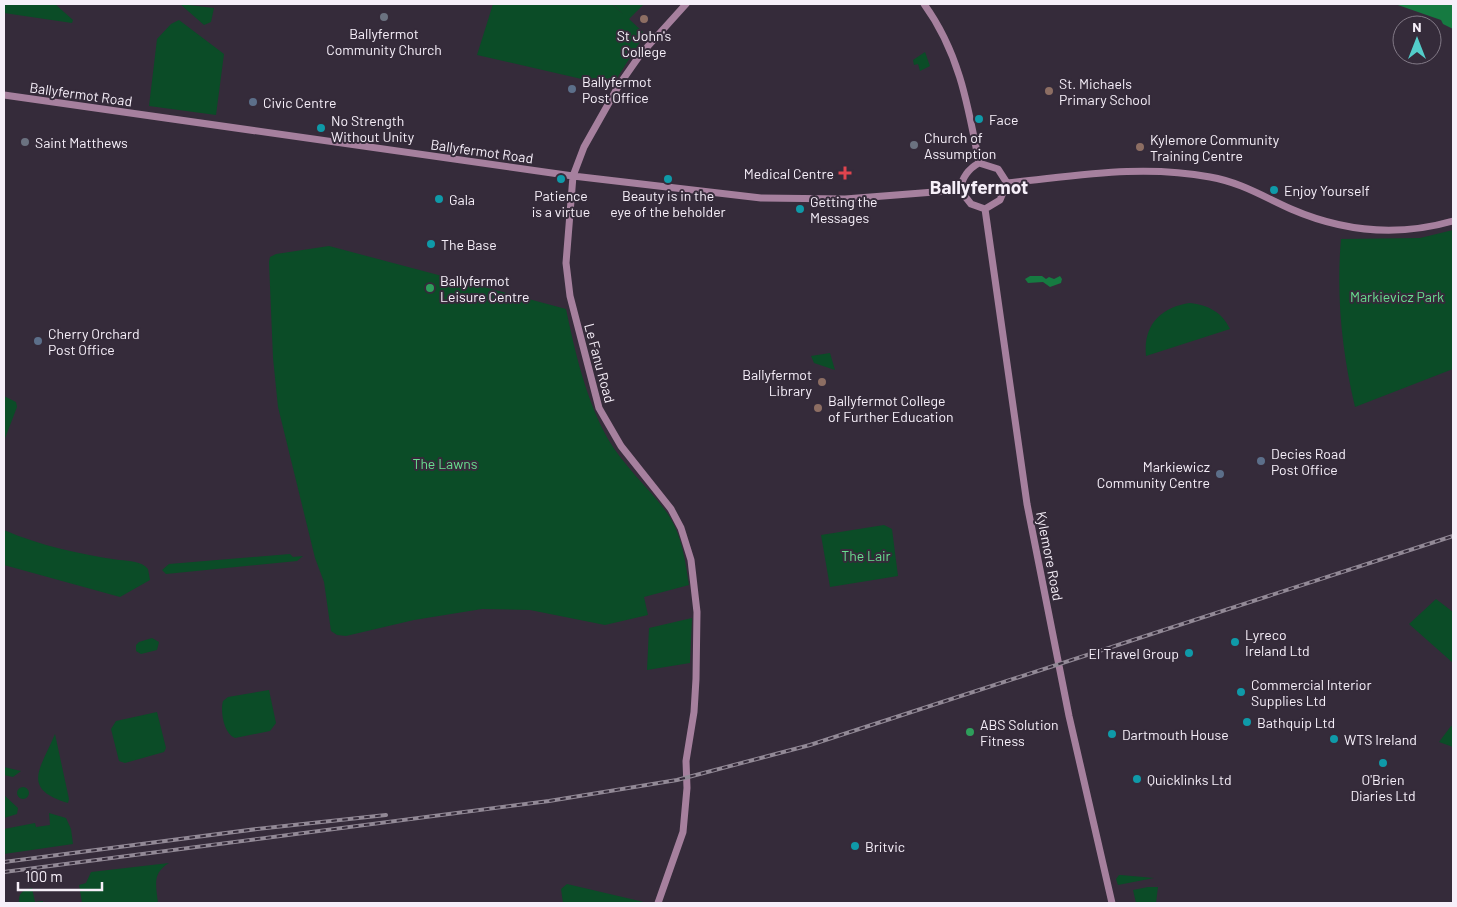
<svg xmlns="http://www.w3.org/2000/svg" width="1457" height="907" font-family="Barlow,sans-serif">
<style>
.green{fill:#0b4c27}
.forest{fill:#167a41}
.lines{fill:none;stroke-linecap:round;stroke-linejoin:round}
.secondary{stroke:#a6809e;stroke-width:7}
.rail-casing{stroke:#928996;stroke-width:4}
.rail{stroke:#352b3a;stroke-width:2;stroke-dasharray:5.5;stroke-linecap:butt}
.worship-dot{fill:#6b7280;stroke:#352b3a;stroke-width:2}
.education-dot{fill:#8d6e63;stroke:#352b3a;stroke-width:2}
.service-dot{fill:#5c6f8a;stroke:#352b3a;stroke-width:2}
.culture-dot{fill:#0f9aa8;stroke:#352b3a;stroke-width:2}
.health-dot{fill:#e0444e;stroke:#352b3a;stroke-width:2}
.leisure-dot{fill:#2e9e5b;stroke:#352b3a;stroke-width:2}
.labels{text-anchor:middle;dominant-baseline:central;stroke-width:4;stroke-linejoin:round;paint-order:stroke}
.poi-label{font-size:14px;fill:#f6eff9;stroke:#352b3a;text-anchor:start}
.street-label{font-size:14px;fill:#f6eff9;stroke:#352b3a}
.park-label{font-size:14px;fill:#69df90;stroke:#352b3a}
.district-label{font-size:19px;font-weight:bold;fill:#f6eff9;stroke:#352b3a}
</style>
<rect width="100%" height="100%" fill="#352b3a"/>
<path class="green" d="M4 4H55L73 20 72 23 4 13Z
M180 4 214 8 211 22 204 25Z
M493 4H612L623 14 613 4H644L629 19 645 34 612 86 477 55Z
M179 20 224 54 216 115 149 106 157 39 171 24Z
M925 52 930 66 920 71 918 64 914 65 913 60Z
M1453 230V369L1355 407C1342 352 1336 296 1341 239L1420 238Z
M329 246 566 309C575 352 586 400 608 439 623 465 646 485 665 510 681 531 685 558 689 585L644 597 648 615 605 625 530 610 482 609 414 620 346 636 337 635 331 631 324 582 315 558 278 407 273 358 269 262 270 257 276 254Z
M1190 303C1208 305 1222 312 1230 329L1146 356C1143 325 1161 307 1190 303Z
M830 353 835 370 814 363 811 356Z
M4 396 16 402 17 407 4 441Z
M884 525 892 529 898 576 830 587 821 535Z
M4 530C41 546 79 554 119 560 130 561 141 561 148 569L150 580 120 597 4 565Z
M290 554 293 557 303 556 297 561 166 574 162 570 169 564Z
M1436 599 1453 612V663L1409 624Z
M692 618 690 663 647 670 649 628Z
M152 638 159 642 157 650 141 654 136 651V645L139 642Z
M269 690 276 723 270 731 235 738C224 734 220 712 223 701L228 697Z
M157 712 166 748 164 752 125 763 119 761 111 729 116 721Z
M1451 726 1453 727V747L1439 742Z
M55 734 69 799 68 803C20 789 41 768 55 734Z
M4 767 21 771 13 777 4 775Z
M17 793a6 6 0 1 1 12 0a6 6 0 1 1-12 0Z
M4 795 18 808 17 814 4 818Z
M49 813 66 818 71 829 73 844 4 854V829L35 823 36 827 50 825Z
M169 863C152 873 156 885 158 903H82L79 885 86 883 91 872Z
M1119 875H1121L1154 878 1118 885 1116 879Z
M567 884 648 903H563L561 889Z
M1148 887H1158L1156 903H1136L1133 890Z
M32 888 35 902 43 901V903H19C18 893 23 890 32 888Z"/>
<path class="forest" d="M1395 4H1453V29L1443 24 1441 20Z
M1030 276H1042L1046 279 1049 277 1054 279 1060 276 1062 279 1061 283 1050 287 1043 282 1028 283 1025 279Z"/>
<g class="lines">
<path class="secondary" d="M924 4C959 52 968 105 979 163
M4 95 573 176 761 198 845 199 960 190
M979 163 998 169 1007 183 1000 200 985 209 971 204 960 190C962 177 968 169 979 163Z
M1007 183C1077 176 1140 164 1210 177 1240 182 1264 197 1291 209 1344 232 1397 237 1453 221
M985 209 1027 504 1069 716 1112 903
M658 903 683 832 687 788 686 761 694 712 696 679 697 612 691 560 681 528 671 509 621 446 599 408 570 296 566 263 573 176 584 147 619 85 640 55 686 4"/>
<defs>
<path id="rail" d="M4 862 257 829 386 815
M4 872 549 801 677 780 810 745 1453 536"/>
</defs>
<use href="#rail" class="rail-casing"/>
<use href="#rail" class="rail"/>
</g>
<g class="worship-dot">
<circle cx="384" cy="17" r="5"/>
<circle cx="25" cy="142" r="5"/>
<circle cx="914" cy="145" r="5"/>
</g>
<g class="education-dot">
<circle cx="644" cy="19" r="5"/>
<circle cx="1049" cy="91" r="5"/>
<circle cx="1140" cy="147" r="5"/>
<circle cx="822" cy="382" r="5"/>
<circle cx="818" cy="408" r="5"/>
</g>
<g class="service-dot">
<circle cx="572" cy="89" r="5"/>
<circle cx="253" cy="102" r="5"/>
<circle cx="38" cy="341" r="5"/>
<circle cx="1261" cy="461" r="5"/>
<circle cx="1220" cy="474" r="5"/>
</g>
<g class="culture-dot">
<circle cx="979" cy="119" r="5"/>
<circle cx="321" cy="128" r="5"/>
<circle cx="561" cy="179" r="5"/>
<circle cx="668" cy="179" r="5"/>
<circle cx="1274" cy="190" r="5"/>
<circle cx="439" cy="199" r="5"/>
<circle cx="800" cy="209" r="5"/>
<circle cx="431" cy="244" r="5"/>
<circle cx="1235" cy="642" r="5"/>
<circle cx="1189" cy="653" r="5"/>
<circle cx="1241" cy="692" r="5"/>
<circle cx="1247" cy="722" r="5"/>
<circle cx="1112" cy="734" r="5"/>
<circle cx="1334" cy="739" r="5"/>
<circle cx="1383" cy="763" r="5"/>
<circle cx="1137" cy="779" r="5"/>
<circle cx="855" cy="846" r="5"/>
</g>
<path class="health-dot" d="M842.5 165.5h5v5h5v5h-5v5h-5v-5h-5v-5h5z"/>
<g class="leisure-dot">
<circle cx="430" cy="288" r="5"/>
<circle cx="970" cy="732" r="5"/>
</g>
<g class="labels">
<g class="poi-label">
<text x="384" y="33" text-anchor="middle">Ballyfermot<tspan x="384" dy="16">Community Church</tspan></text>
<text x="644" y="35" text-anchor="middle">St John's<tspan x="644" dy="16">College</tspan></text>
<text x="582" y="81">Ballyfermot<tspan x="582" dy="16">Post Office</tspan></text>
<text x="1059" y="83">St. Michaels<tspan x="1059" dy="16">Primary School</tspan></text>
<text x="263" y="102">Civic Centre</text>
<text x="989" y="119">Face</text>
<text x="331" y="120">No Strength<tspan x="331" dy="16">Without Unity</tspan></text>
<text x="924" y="137">Church of<tspan x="924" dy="16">Assumption</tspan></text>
<text x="1150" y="139">Kylemore Community<tspan x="1150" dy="16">Training Centre</tspan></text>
<text x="35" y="142">Saint Matthews</text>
<text x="834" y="173" text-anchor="end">Medical Centre</text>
<text x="1284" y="190">Enjoy Yourself</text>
<text x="561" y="195" text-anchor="middle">Patience<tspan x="561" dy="16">is a virtue</tspan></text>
<text x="668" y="195" text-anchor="middle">Beauty is in the<tspan x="668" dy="16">eye of the beholder</tspan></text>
<text x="449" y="199">Gala</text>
<text x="810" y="201">Getting the<tspan x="810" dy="16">Messages</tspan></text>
<text x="441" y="244">The Base</text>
<text x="440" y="280">Ballyfermot<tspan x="440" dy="16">Leisure Centre</tspan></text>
<text x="48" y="333">Cherry Orchard<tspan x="48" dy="16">Post Office</tspan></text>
<text x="812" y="374" text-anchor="end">Ballyfermot<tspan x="812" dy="16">Library</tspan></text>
<text x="828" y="400">Ballyfermot College<tspan x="828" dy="16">of Further Education</tspan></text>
<text x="1271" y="453">Decies Road<tspan x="1271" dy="16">Post Office</tspan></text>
<text x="1210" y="466" text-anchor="end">Markiewicz<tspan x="1210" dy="16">Community Centre</tspan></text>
<text x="1245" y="634">Lyreco<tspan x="1245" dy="16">Ireland Ltd</tspan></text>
<text x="1179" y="653" text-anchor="end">EI Travel Group</text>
<text x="1251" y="684">Commercial Interior<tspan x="1251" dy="16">Supplies Ltd</tspan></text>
<text x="1257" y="722">Bathquip Ltd</text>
<text x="980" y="724">ABS Solution<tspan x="980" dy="16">Fitness</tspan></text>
<text x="1122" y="734">Dartmouth House</text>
<text x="1344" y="739">WTS Ireland</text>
<text x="1147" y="779">Quicklinks Ltd</text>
<text x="1383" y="779" text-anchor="middle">O'Brien<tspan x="1383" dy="16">Diaries Ltd</tspan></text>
<text x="865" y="846">Britvic</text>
</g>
<g class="street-label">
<text transform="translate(81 94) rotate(8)">Ballyfermot Road</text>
<text transform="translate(482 151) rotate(8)">Ballyfermot Road</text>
<text transform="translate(600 363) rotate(75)">Le Fanu Road</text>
<text transform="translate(1050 556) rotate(79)">Kylemore Road</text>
</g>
<g class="park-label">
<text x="1397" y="296">Markievicz Park</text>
<text x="445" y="463">The Lawns</text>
<text x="866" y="555">The Lair</text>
</g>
<g class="district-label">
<text x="979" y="186">Ballyfermot</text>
</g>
</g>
<rect width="1457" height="907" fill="none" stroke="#f6eff9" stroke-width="10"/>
<g transform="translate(1417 40)"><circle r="24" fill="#352b3a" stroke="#827986"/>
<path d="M0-4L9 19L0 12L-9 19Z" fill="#53cdca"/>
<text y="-8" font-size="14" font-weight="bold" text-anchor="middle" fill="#f6eff9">N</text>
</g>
<path d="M18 882v8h84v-8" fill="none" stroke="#f6eff9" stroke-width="2.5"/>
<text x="25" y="882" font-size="15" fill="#f6eff9" stroke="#352b3a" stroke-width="4" paint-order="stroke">100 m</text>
</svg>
